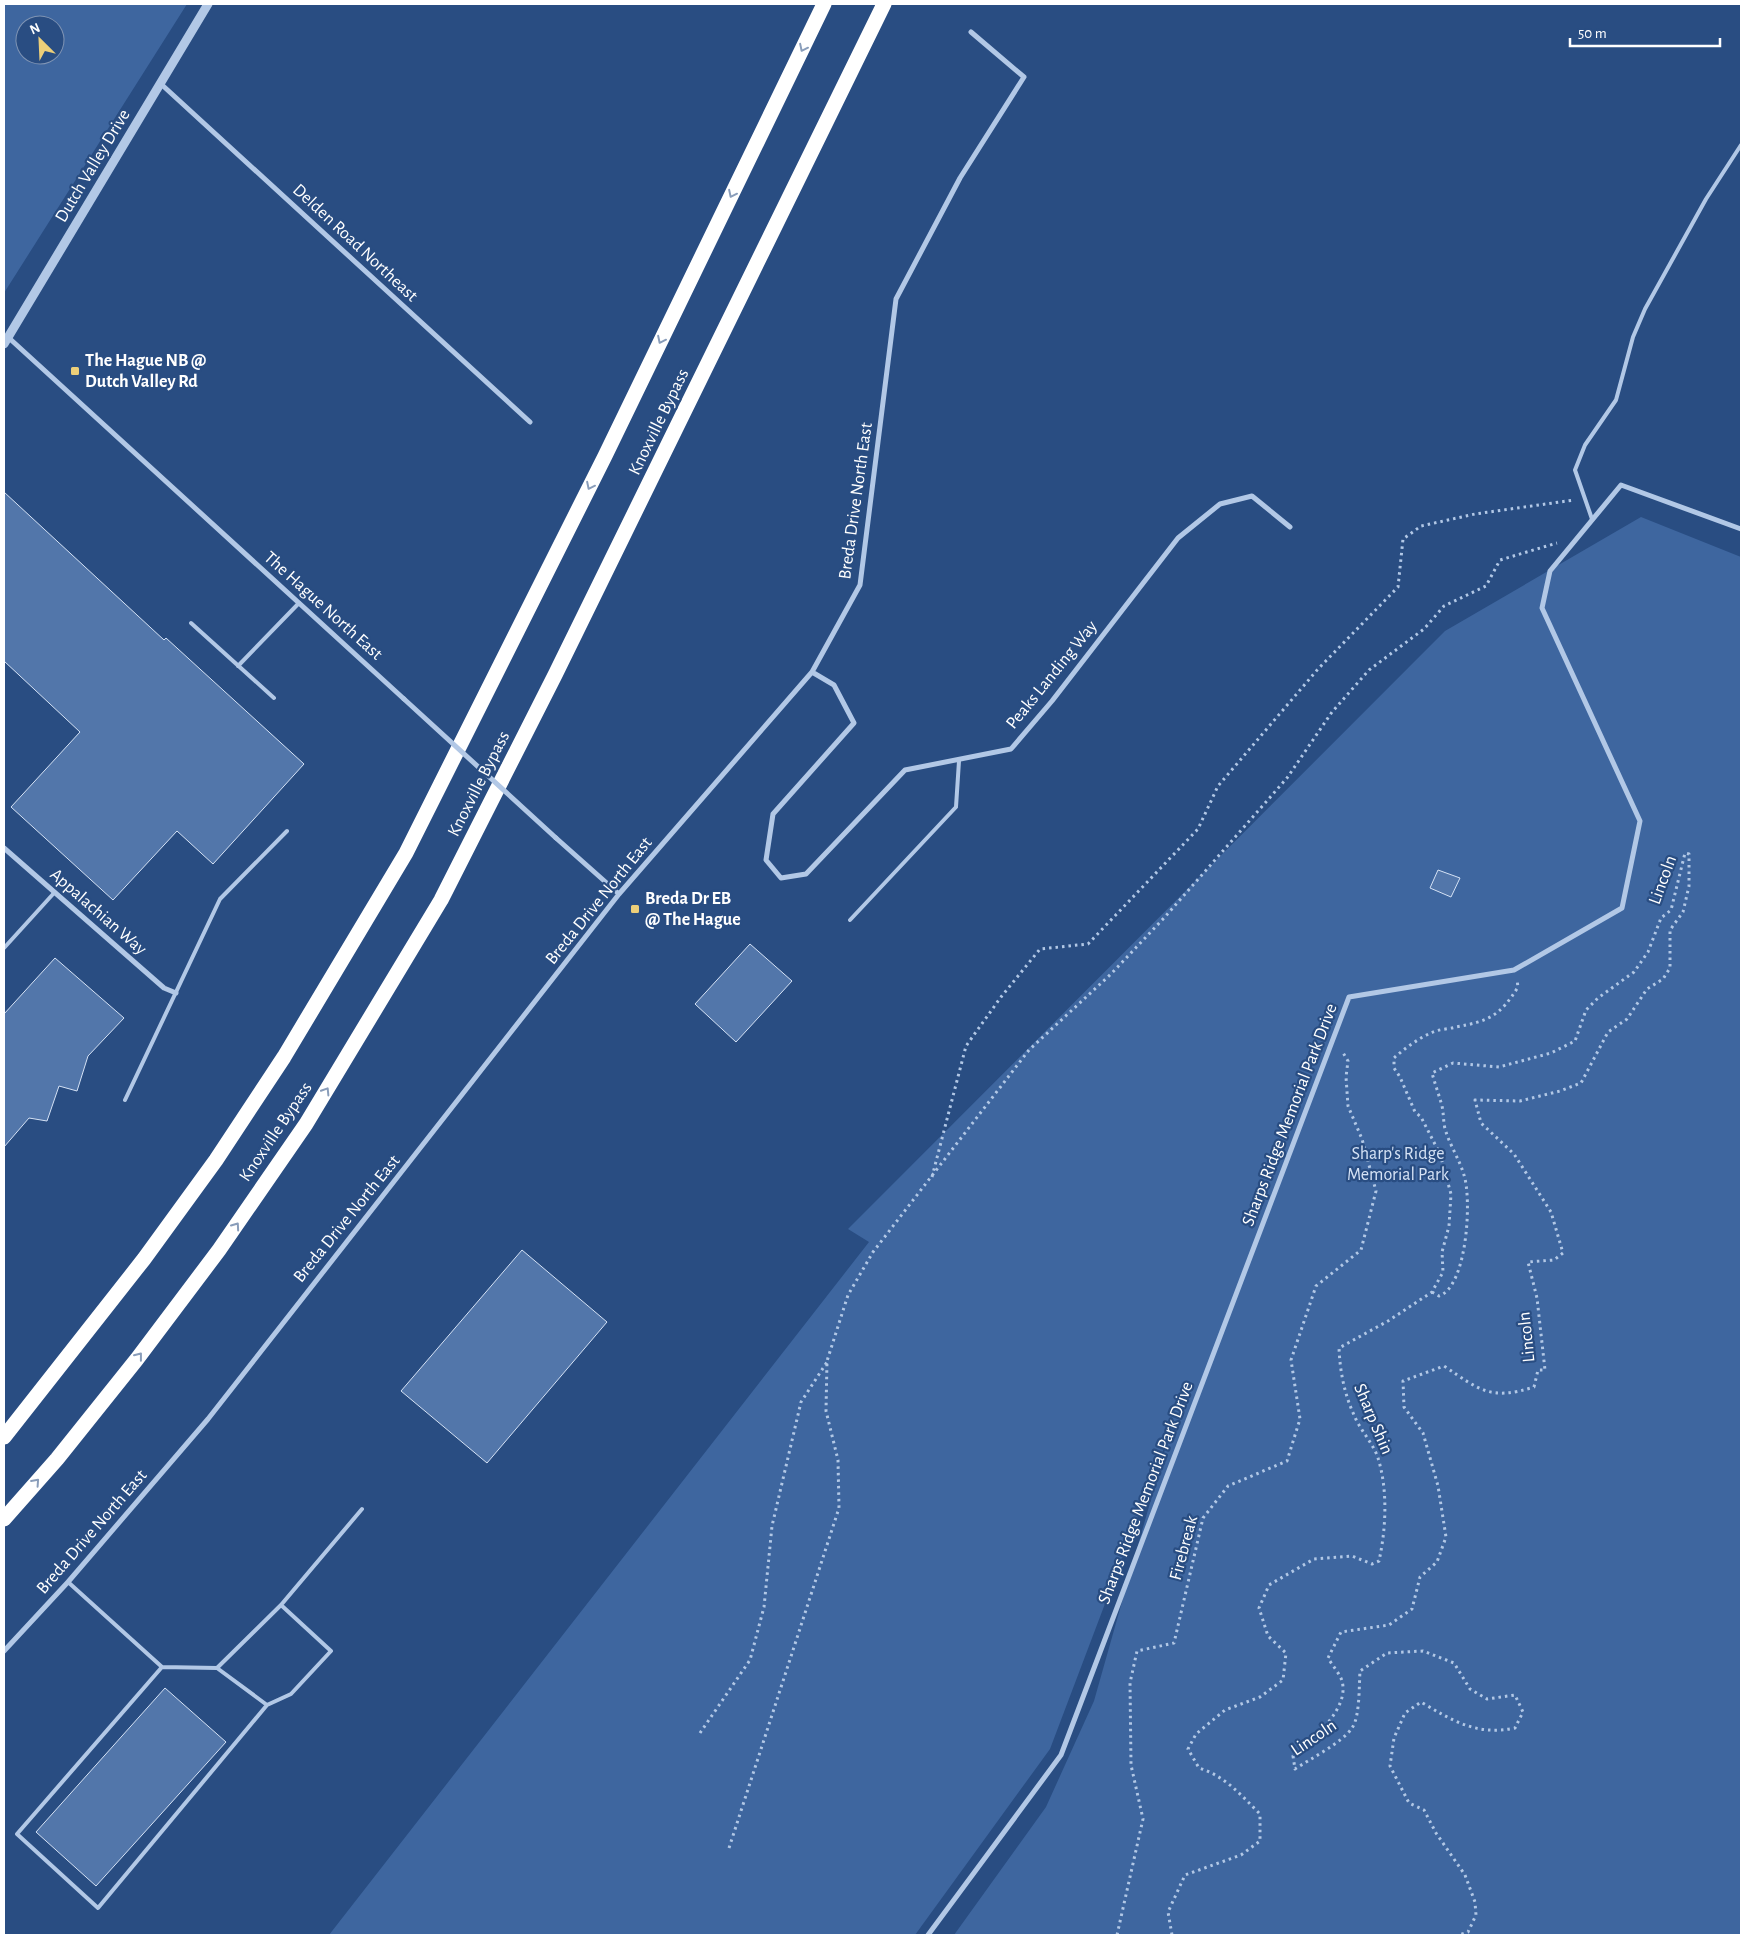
<svg xmlns="http://www.w3.org/2000/svg" width="1745" height="1939" font-family="'Alegreya Sans',sans-serif">
<style>
.green{fill:#3e669f;fill-rule:evenodd}
.building{fill:#5276aa;stroke:#d5e2f5}
.lines{fill:none;stroke-linecap:round;stroke-linejoin:round}
.path{stroke:#b2c8e6;stroke-width:3;stroke-dasharray:2.5 4;stroke-linecap:butt}
.service{stroke:#b2c8e6;stroke-width:4}
.minor{stroke:#b2c8e6;stroke-width:5}
.tertiary{stroke:#b2c8e6;stroke-width:9}
.motorway{stroke:#fff;stroke-width:15}
.minor-bridge{stroke:#b2c8e6;stroke-width:5}
.oneway{stroke:#899dba}
.poi-dot{fill:#edcf79;stroke:#294d82;stroke-width:2}
.labels{text-anchor:middle;dominant-baseline:central;stroke-width:4.5;stroke-linejoin:round;paint-order:stroke}
.street-label{font-size:18px;fill:#fff;stroke:#294d82}
.poi-label{font-size:18px;font-weight:bold;fill:#fff;stroke:#294d82;text-anchor:start}
.park-label{font-size:18px;fill:#d5e2f5;stroke:#294d82}
</style>
<rect width="100%" height="100%" fill="#294d82"/>
<path class="green" d="M4 4H187L4 293ZM25 25H55V55H25Z
M1641 517 1741 557V1935H954L1046 1807 1094 1701 1170 1432 1050 1749 915 1935H329L869 1242 848 1229 1445 631Z"/>
<path class="building" d="M4 492 164 640 166 638 304 764 213 864 177 831 113 900 11 807 80 732 4 661Z
M1438 870 1460 878 1451 897 1430 888Z
M750 944 792 981 736 1042 695 1004Z
M55 958 124 1018 88 1056 77 1091 59 1086 47 1121 29 1118 4 1147V1014Z
M522 1250 607 1322 487 1463 401 1391Z
M165 1688 226 1742 96 1886 36 1832Z"/>
<g class="lines">
<path class="path" d="M932 1177 966 1046 1001 997 1040 949 1088 944 1198 829 1218 786 1318 669 1398 587 1403 539 1421 526 1475 514 1574 500
M1432 1292 1439 1296C1467 1287 1472 1200 1464 1175 1460 1161 1451 1147 1446 1132 1443 1124 1444 1115 1442 1106 1439 1095 1435 1084 1432 1073L1453 1063 1499 1067 1551 1053 1575 1041 1586 1010 1598 998 1634 972 1648 952 1661 918 1671 910 1685 853 1689 854V886L1683 912 1670 930V968L1663 979 1647 989 1627 1019 1608 1032 1581 1083 1560 1091 1520 1101 1475 1100 1481 1123 1514 1154 1551 1212 1563 1253 1554 1260 1528 1262 1537 1298 1545 1370H1538L1534 1387C1490 1401 1480 1390 1444 1366L1403 1381 1404 1407 1423 1433 1438 1486 1446 1537 1437 1562 1420 1577 1412 1609 1389 1625 1341 1632 1328 1658C1332 1665 1340 1674 1342 1681 1350 1710 1311 1740 1293 1756L1295 1769C1310 1759 1343 1742 1352 1728 1360 1717 1359 1685 1360 1671L1387 1653 1423 1651 1454 1663 1470 1689 1487 1699 1515 1695 1523 1712 1515 1728C1477 1736 1453 1721 1421 1702L1405 1713 1394 1738 1390 1766 1409 1803 1424 1810 1436 1833 1465 1875 1475 1902 1476 1915 1468 1932 1459 1935
M700 1733 750 1660 764 1607 772 1526 801 1402 827 1362
M729 1848 839 1508 838 1460 826 1411 827 1361 848 1295 873 1252 1029 1050 1111 974 1164 918 1287 778 1332 712 1369 670 1424 629 1444 606 1486 586 1500 560 1557 543
M1117 1935 1143 1819 1131 1765 1130 1683 1137 1651 1174 1643 1203 1518 1228 1486 1287 1461 1300 1419 1291 1360 1316 1286 1361 1250 1376 1191 1362 1139 1348 1106 1346 1077 1348 1061 1342 1051
M1172 1935 1168 1912 1185 1875 1241 1855 1260 1841V1814C1241 1795 1225 1776 1199 1768L1188 1749 1196 1734 1225 1710 1260 1697 1283 1680 1286 1653 1268 1636 1259 1608 1269 1585 1314 1559 1352 1556 1372 1564 1379 1561C1386 1529 1388 1490 1378 1458 1373 1443 1360 1430 1354 1415 1344 1393 1340 1371 1339 1348L1388 1321 1432 1292 1443 1272 1442 1252 1449 1226 1451 1194 1440 1154 1421 1117 1415 1112 1400 1077 1394 1068V1058C1405 1048 1419 1038 1433 1032 1440 1029 1449 1029 1456 1027 1489 1021 1500 1016 1518 987L1517 980"/>
<path class="service" d="M1592 519 1575 470 1585 445 1616 400 1633 337 1645 309 1706 199 1741 145
M191 623 274 698
M238 666 299 603
M850 920 956 807 959 761
M4 948 54 893
M125 1100 220 899 287 831
M68 1582 162 1667 17 1834 98 1908 267 1705 217 1668 162 1667
M217 1668 281 1605 362 1509
M267 1705 291 1694 331 1651 281 1605"/>
<path class="minor" d="M161 84 530 422
M9 338 404 699
M812 672 834 685 854 723 773 814 766 860 781 878 806 874 905 770 1011 749 1052 701 1178 538 1220 504 1252 496 1290 527
M556 838 619 894
M4 848 164 988 176 993
M4 1651 68 1582 208 1419 619 894 812 672 860 585 896 299 960 178 1024 77 971 32
M928 1935 1061 1755 1349 997 1514 970 1622 908 1640 821 1542 608 1550 571 1621 485 1741 529"/>
<path class="tertiary" d="M4 344 208 4"/>
<path class="motorway" d="M4 1437 144 1259 216 1160 284 1057 406 853 605 456 824 4
M4 1519 57 1459 137 1359 219 1250 306 1124 441 900 555 675 884 4"/>
<path class="minor-bridge" d="M404 699 556 838"/>
</g>
<defs><path id="oneway-chevron" d="M-2-3.5L2.5 0L-2 3.5" fill="none" stroke-width="1.6" stroke-linecap="round" stroke-linejoin="round" transform="scale(1.25)"/></defs>
<g class="oneway">
<use href="#oneway-chevron" transform="translate(803 48) rotate(116)"/>
<use href="#oneway-chevron" transform="translate(732 194) rotate(116)"/>
<use href="#oneway-chevron" transform="translate(661 340) rotate(116)"/>
<use href="#oneway-chevron" transform="translate(590 486) rotate(116)"/>
<use href="#oneway-chevron" transform="translate(326 1091) rotate(-58)"/>
<use href="#oneway-chevron" transform="translate(236 1226) rotate(-55)"/>
<use href="#oneway-chevron" transform="translate(139 1356) rotate(-52)"/>
<use href="#oneway-chevron" transform="translate(36 1482) rotate(-48)"/>
</g>
<g class="poi-dot">
<rect x="70" y="366" width="10" height="10" rx="2.5"/>
<rect x="630" y="904" width="10" height="10" rx="2.5"/>
</g>
<g class="labels">
<g class="street-label">
<text transform="translate(93 166) rotate(-59)">Dutch Valley Drive</text>
<text transform="translate(355 243) rotate(43)">Delden Road Northeast</text>
<text transform="translate(659 422) rotate(-64)">Knoxville Bypass</text>
<text transform="translate(856 501) rotate(-82)">Breda Drive North East</text>
<text transform="translate(323 606) rotate(42)">The Hague North East</text>
<text transform="translate(1052 675) rotate(-51)">Peaks Landing Way</text>
<text transform="translate(479 784) rotate(-63)">Knoxville Bypass</text>
<text transform="translate(1663 880) rotate(-70)">Lincoln</text>
<text transform="translate(599 901) rotate(-51)">Breda Drive North East</text>
<text transform="translate(98 912) rotate(41)">Appalachian Way</text>
<text transform="translate(1290 1115) rotate(-69)">Sharps Ridge Memorial Park Drive</text>
<text transform="translate(276 1132) rotate(-56)">Knoxville Bypass</text>
<text transform="translate(347 1219) rotate(-51)">Breda Drive North East</text>
<text transform="translate(1527 1337) rotate(-96)">Lincoln</text>
<text transform="translate(1373 1419) rotate(67)">Sharp Shin</text>
<text transform="translate(1146 1493) rotate(-69)">Sharps Ridge Memorial Park Drive</text>
<text transform="translate(92 1532) rotate(-49)">Breda Drive North East</text>
<text transform="translate(1184 1548) rotate(-75)">Firebreak</text>
<text transform="translate(1314 1738) rotate(-34)">Lincoln</text>
</g>
<g class="poi-label">
<text x="85" y="361">The Hague NB @<tspan x="85" dy="21">Dutch Valley Rd</tspan></text>
<text x="645" y="899">Breda Dr EB<tspan x="645" dy="21">@ The Hague</tspan></text>
</g>
<g class="park-label">
<text x="1398" y="1154">Sharp's Ridge<tspan x="1398" dy="21">Memorial Park</tspan></text>
</g>
</g>
<rect width="1745" height="1939" fill="none" stroke="#ffffff" stroke-width="10"/>
<g transform="translate(40 40) rotate(336)"><circle r="24" fill="#294d82" stroke="#7f94b4"/>
<path d="M0-4L9 19L0 12L-9 19Z" fill="#edcf79"/>
<text y="-8" font-size="14" font-weight="bold" text-anchor="middle" fill="#ffffff">N</text>
</g>
<path d="M1570 38v8h150v-8" fill="none" stroke="#ffffff" stroke-width="2.5"/>
<text x="1578" y="38" font-size="15" fill="#ffffff" stroke="#294d82" stroke-width="4" paint-order="stroke">50 m</text>
</svg>
